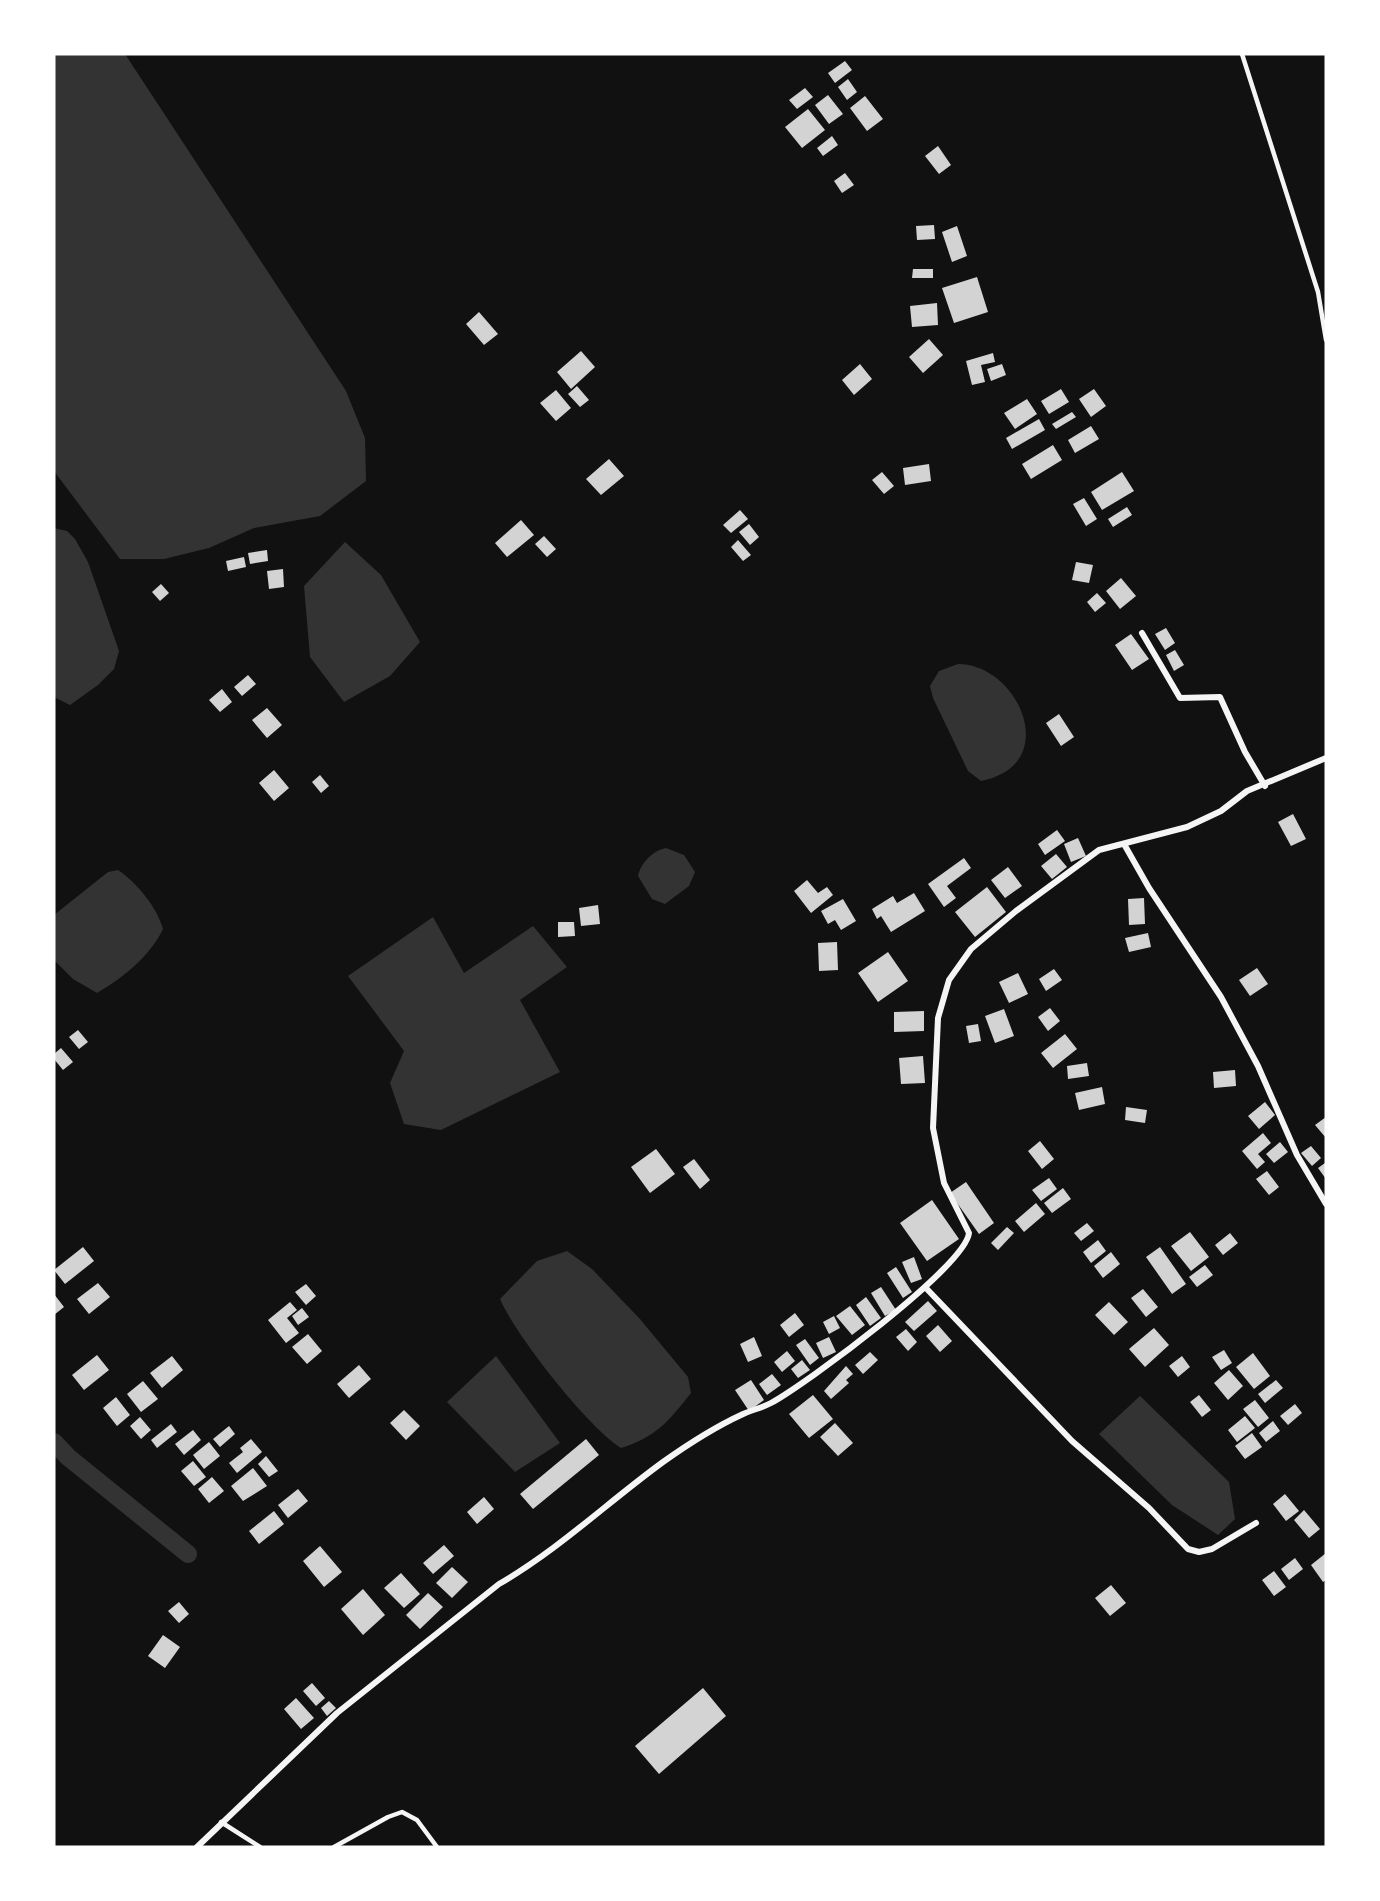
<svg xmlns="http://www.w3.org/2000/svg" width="1380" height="1901" font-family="'PT Sans Narrow',sans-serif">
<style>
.water{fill:#333}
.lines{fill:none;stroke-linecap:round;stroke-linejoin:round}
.canal{stroke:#333;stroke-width:18}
.building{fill:#d3d3d3}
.service{stroke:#f5f5f5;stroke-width:4.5}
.minor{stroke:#f5f5f5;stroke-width:6}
</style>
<rect width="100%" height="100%" fill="#111"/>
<path class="water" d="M59 54H125L346 391 365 438 366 481 320 516 254 528 209 548 164 559H120L54 471V56Z
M54 528 67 531 75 539 88 562 119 651 114 669 98 685 70 705 54 697Z
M345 542 381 575 420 642 390 676 344 702 310 657 304 586Z
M958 664C1019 664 1063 765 981 781L968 771 933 698 930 686 939 671Z
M666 848 684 855 695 872 689 886 665 904 652 899 638 876C641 863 652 851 666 848Z
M118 870C137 883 157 907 163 929 150 956 123 978 97 993L73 979 54 960V915L108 872Z
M433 917 464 973 533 926 567 967 520 1000 560 1072 441 1130 404 1124 390 1083 404 1051 348 976Z
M567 1251 592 1269 640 1319 688 1377 691 1393C669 1421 656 1437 621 1448 587 1426 516 1336 500 1299L537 1261Z
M496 1356 560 1443 515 1472 447 1402Z
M1140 1396 1229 1482 1235 1519 1218 1535 1172 1505 1099 1434Z"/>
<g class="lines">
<path class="canal" d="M54 1442 68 1457 188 1554"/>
</g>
<path class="building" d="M845 61 852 70 835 83 828 73Z
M848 79 857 92 847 100 838 87Z
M805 88 813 97 797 109 789 100Z
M828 95 843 114 829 124 815 105Z
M865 96 883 119 867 131 850 108Z
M808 109 825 130 802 148 785 127Z
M832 136 838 145 823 156 817 148Z
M938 146 951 165 939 174 925 156Z
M845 173 854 185 842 193 834 181Z
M934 225 935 239 917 240 916 226Z
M957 226 967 256 952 262 942 232Z
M913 269H933V278H912Z
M977 277 988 312 954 323 942 288Z
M937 303 938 325 912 327 910 306Z
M479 312 498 334 484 345 466 324Z
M929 339 943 355 923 373 909 357Z
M581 351 595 367 571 389 557 372Z
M993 353 995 362 981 365 985 382 972 385 966 361Z
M860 364 872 379 854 395 842 380Z
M1002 364 1006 375 991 381 987 369Z
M577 386 589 400 580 407 568 394Z
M1061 389 1069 402 1049 414 1041 401Z
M1094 389 1106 406 1091 417 1079 399Z
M556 390 571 408 556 421 540 403Z
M1027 399 1037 414 1015 429 1004 413Z
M1072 412 1076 417 1056 429 1052 424Z
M1039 419 1045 430 1012 449 1006 438Z
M1091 426 1099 439 1075 453 1068 440Z
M1053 445 1062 460 1031 479 1022 464Z
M609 459 624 476 601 495 586 479Z
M929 464 931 481 905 485 903 468Z
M882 472 894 486 884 494 872 480Z
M1122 472 1134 491 1102 510 1091 492Z
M1084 498 1097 519 1086 526 1073 504Z
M1127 507 1132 515 1113 527 1108 519Z
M740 510 748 519 731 533 723 525Z
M521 520 534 535 507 557 495 543Z
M749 524 759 537 750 545 739 532Z
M544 536 556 549 547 557 535 544Z
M738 540 751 555 743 561 731 547Z
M267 550 268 561 250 564 248 553Z
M244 557 246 567 228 571 226 561Z
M1076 562 1093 565 1089 583 1072 580Z
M283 569 284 587 269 589 267 571Z
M1121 578 1136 596 1120 609 1106 591Z
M161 584 169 593 160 601 152 592Z
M1097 593 1106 603 1095 612 1087 602Z
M1166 628 1175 643 1165 650 1155 634Z
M1131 634 1149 659 1132 670 1115 645Z
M1175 650 1184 665 1174 671 1166 655Z
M248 675 256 684 242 696 234 687Z
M222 689 232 702 220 712 209 700Z
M267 708 282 725 267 738 252 720Z
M1059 714 1074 737 1061 746 1046 723Z
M274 770 289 788 274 801 259 783Z
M320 775 329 786 321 793 312 782Z
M1293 814 1306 839 1291 846 1278 822Z
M1057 830 1065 841 1045 855 1038 844Z
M1078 838 1086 856 1071 862 1064 844Z
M1056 854 1067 867 1052 879 1041 866Z
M964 858 971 868 947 886 956 898 944 907 928 884Z
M1008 867 1022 886 1005 898 991 880Z
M807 880 818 893 827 887 833 895 811 913 794 891Z
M987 887 1006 912 975 937 955 912Z
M914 893 925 911 891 932 881 916 877 919 872 909 893 896 897 903Z
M1144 898 1145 924 1129 925 1128 899Z
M843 899 856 921 841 930 835 920 828 924 821 911Z
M598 905 600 924 581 926 579 908Z
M558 922H574L575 936 558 937Z
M1148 933 1151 947 1129 952 1125 938Z
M837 942 838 970 819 971 818 943Z
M888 952 908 981 878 1002 858 973Z
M1257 968 1268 984 1250 996 1239 980Z
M1054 969 1062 980 1046 991 1039 979Z
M1018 973 1028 994 1009 1003 999 982Z
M1050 1008 1060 1021 1048 1031 1038 1017Z
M1004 1009 1014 1036 995 1043 985 1016Z
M924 1011V1031L894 1032V1012Z
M978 1024 981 1041 969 1043 966 1026Z
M78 1030 88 1042 79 1049 69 1037Z
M1065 1034 1077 1049 1053 1068 1041 1053Z
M61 1048 73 1062 63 1070 54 1059V1054Z
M923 1056 925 1083 901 1084 899 1058Z
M1087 1063 1089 1076 1068 1079 1067 1066Z
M1235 1070 1236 1086 1214 1088 1213 1072Z
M1102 1087 1105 1104 1079 1110 1075 1093Z
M1265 1102 1275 1115 1259 1129 1248 1116Z
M1126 1107 1147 1110 1145 1123 1125 1120Z
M1326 1117V1138L1315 1125Z
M1263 1133 1271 1143 1258 1154 1265 1162 1257 1169 1242 1151Z
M1040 1141 1054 1159 1042 1169 1028 1151Z
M1280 1142 1288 1152 1274 1163 1266 1154Z
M1311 1146 1321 1158 1312 1166 1301 1153Z
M656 1149 675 1174 650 1193 631 1167Z
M694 1159 710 1180 700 1189 683 1167Z
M1325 1163 1326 1164V1179L1318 1168Z
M1267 1171 1279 1187 1269 1195 1256 1179Z
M1049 1178 1057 1189 1041 1201 1032 1190Z
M966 1182 994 1223 979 1234 950 1193Z
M1063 1188 1071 1199 1052 1213 1044 1203Z
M932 1200 959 1239 927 1261 900 1223Z
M1036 1203 1045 1214 1024 1232 1015 1221Z
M1087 1223 1094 1231 1081 1241 1074 1233Z
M1007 1227 1014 1233 998 1250 991 1243Z
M1190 1232 1209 1257 1191 1271 1171 1246Z
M1230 1233 1238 1243 1223 1255 1215 1245Z
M1098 1240 1106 1251 1091 1263 1083 1252Z
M83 1247 94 1261 65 1284 54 1270Z
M1160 1247 1186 1284 1172 1294 1146 1257Z
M1111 1252 1120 1264 1103 1278 1094 1266Z
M914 1257 922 1279 911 1283 902 1262Z
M1205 1265 1213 1275 1197 1287 1189 1277Z
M896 1267 912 1292 903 1298 887 1273Z
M98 1283 110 1297 89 1314 77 1299Z
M306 1284 316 1296 306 1305 295 1292Z
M881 1287 896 1310 885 1316 871 1293Z
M1143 1289 1158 1307 1146 1317 1131 1298Z
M54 1294 64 1307 54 1315Z
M866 1297 881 1318 870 1326 856 1305Z
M928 1301 937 1311 914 1331 905 1322Z
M290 1302 297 1310 287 1318 299 1333 286 1343 268 1320Z
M1109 1302 1128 1322 1114 1335 1095 1315Z
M850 1306 865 1325 852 1335 836 1316Z
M302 1308 309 1317 298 1325 292 1316Z
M795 1313 804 1325 789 1337 780 1325Z
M834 1316 840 1328 829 1334 823 1322Z
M938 1325 952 1341 940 1352 926 1336Z
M1154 1328 1169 1345 1145 1367 1129 1349Z
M906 1329 917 1342 908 1351 896 1337Z
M308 1334 322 1351 307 1364 292 1347Z
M754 1337 762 1356 748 1362 740 1344Z
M829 1337 836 1352 823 1358 816 1343Z
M805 1339 819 1358 810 1365 796 1345Z
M1224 1350 1232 1363 1221 1370 1212 1357Z
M787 1351 795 1361 782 1372 774 1362Z
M870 1352 878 1360 863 1374 855 1365Z
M1253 1353 1270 1376 1254 1389 1236 1367Z
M97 1355 109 1370 84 1390 72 1375Z
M172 1356 183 1370 162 1388 150 1373Z
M1182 1356 1190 1367 1178 1377 1169 1366Z
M802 1360 810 1370 798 1378 791 1369Z
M359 1365 371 1379 349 1398 337 1384Z
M846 1366 853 1374 846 1380 849 1383 831 1399 824 1391Z
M1229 1370 1243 1386 1228 1400 1214 1383Z
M772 1374 781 1385 767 1395 759 1384Z
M751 1380 764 1400 749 1411 735 1390Z
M1276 1380 1283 1388 1265 1403 1258 1394Z
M143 1381 158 1399 141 1412 127 1394Z
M813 1395 833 1419 809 1438 789 1414Z
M1199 1395 1211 1410 1202 1417 1190 1402Z
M116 1397 130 1415 117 1426 103 1408Z
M1255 1400 1269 1418 1258 1427 1243 1409Z
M1295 1404 1302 1413 1288 1425 1280 1416Z
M404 1410 420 1426 406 1440 390 1423Z
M1245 1416 1255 1428 1237 1442 1228 1430Z
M140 1417 151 1430 141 1439 130 1426Z
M1273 1421 1280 1431 1266 1442 1259 1433Z
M835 1423 853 1443 838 1456 820 1437Z
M171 1424 177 1432 157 1448 151 1440Z
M229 1426 235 1434 220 1447 213 1439Z
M193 1430 201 1440 184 1455 175 1444Z
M1252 1433 1262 1447 1245 1459 1235 1446Z
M251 1439 262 1452 237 1473 229 1463 243 1452 240 1448Z
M586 1439 599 1455 533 1509 520 1494Z
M209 1442 220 1456 204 1469 193 1455Z
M266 1456 278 1471 269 1477 258 1464Z
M193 1461 206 1477 194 1486 181 1471Z
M253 1468 267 1486 243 1501 231 1486Z
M212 1477 224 1491 209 1503 198 1489Z
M298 1489 308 1501 288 1518 278 1505Z
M1285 1494 1299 1511 1286 1521 1273 1504Z
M484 1497 494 1509 477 1524 467 1512Z
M1304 1510 1320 1529 1309 1538 1294 1520Z
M274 1511 284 1524 259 1544 249 1531Z
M444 1545 454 1556 433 1574 423 1563Z
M320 1546 342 1572 324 1587 303 1561Z
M1326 1553V1580L1323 1582 1311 1565Z
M1295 1558 1303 1569 1289 1580 1281 1569Z
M452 1567 468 1582 452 1598 436 1583Z
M1274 1571 1286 1587 1274 1596 1262 1580Z
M401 1573 420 1594 404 1608 384 1588Z
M1111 1585 1126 1603 1110 1616 1095 1598Z
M363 1589 385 1615 363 1635 341 1609Z
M428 1593 443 1607 420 1629 406 1615Z
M179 1602 189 1614 179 1623 168 1611Z
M163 1635 180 1647 165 1668 148 1656Z
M312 1683 325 1698 316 1706 303 1691Z
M703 1688 726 1716 659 1774 635 1746Z
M296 1698 314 1718 301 1729 284 1709Z
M329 1701 336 1708 327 1716 321 1708Z"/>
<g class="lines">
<path class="service" d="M1242 54 1318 292 1326 340
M221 1822 260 1847
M334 1847 388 1817 402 1812 417 1820 437 1847"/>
<path class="minor" d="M1142 633 1180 698 1220 697 1245 752 1265 786
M1124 844 1149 888 1221 997 1258 1066 1297 1155 1326 1204
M925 1287 1072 1441 1149 1508 1188 1549 1199 1552 1212 1549 1256 1523
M197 1847 337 1713 499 1584C558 1550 608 1502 663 1462 687 1445 715 1427 741 1415 751 1410 762 1408 771 1403 806 1384 965 1267 969 1233L944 1183 933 1128 938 1018 949 980 971 949 1016 911 1099 850 1187 827 1221 811 1247 791 1326 758"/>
</g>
<rect width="1380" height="1901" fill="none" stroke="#ffffff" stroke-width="111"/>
</svg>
